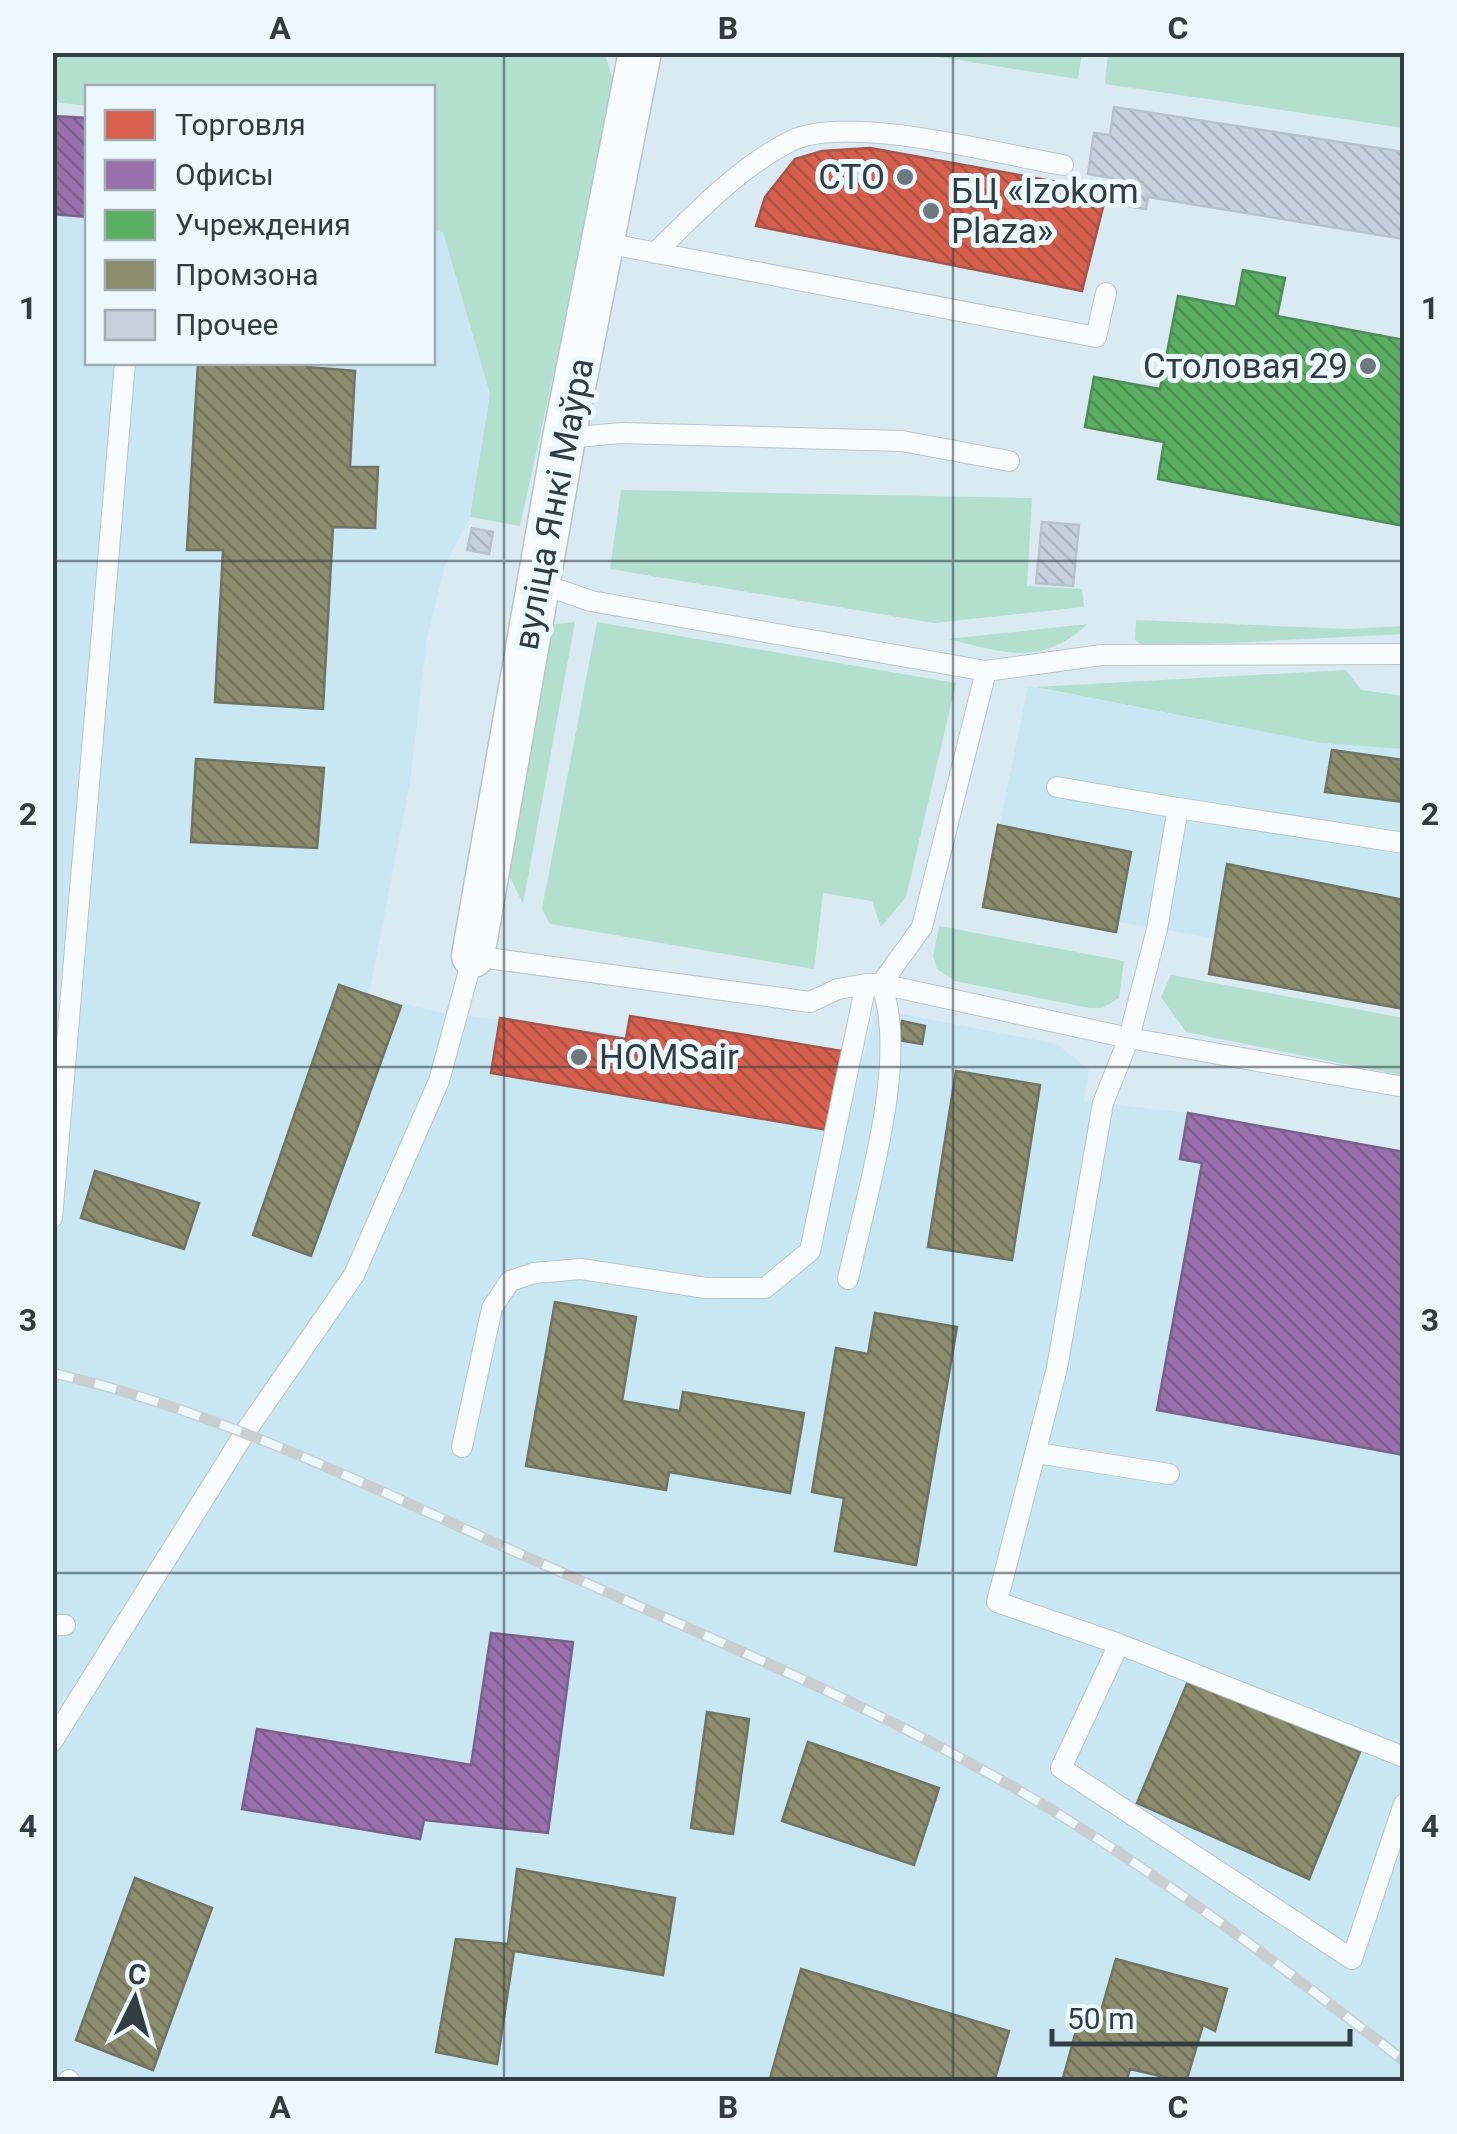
<svg xmlns="http://www.w3.org/2000/svg" width="1457" height="2134" font-family="Roboto,sans-serif">
<style>
.built{fill:#c9e6f3}
.green{fill:#b2dfce}
.shops{fill:url(#shops-back-hatch);stroke:#a4564a;stroke-width:2.5}
.offices{fill:url(#offices-back-hatch);stroke:#7a618c;stroke-width:2.5}
.public{fill:url(#public-back-hatch);stroke:#4e8c58;stroke-width:2.5}
.industry{fill:url(#industry-back-hatch);stroke:#717461;stroke-width:2.5}
.building{fill:url(#building-back-hatch);stroke:#b8c2ca;stroke-width:2.5}
.lines{fill:none;stroke-linecap:round;stroke-linejoin:round}
.lane-casing{stroke:#b8c5cc;stroke-width:22}
.street-casing{stroke:#b8c5cc;stroke-width:45}
.lane{stroke:#f9fcfd;stroke-width:20}
.street{stroke:#f9fcfd;stroke-width:42}
.rail-casing{stroke:#c9ced0;stroke-width:11}
.rail{stroke:#ebf8fe;stroke-width:8;stroke-dasharray:22;stroke-linecap:butt}
.grid{fill:none;stroke:#313d43;stroke-width:2.5;stroke-opacity:0.55}
.poi-dot{fill:#6c7a80;stroke:#ebf8fe;stroke-width:4}
.labels{text-anchor:middle;dominant-baseline:central;stroke-width:10;stroke-linejoin:round;paint-order:stroke}
.poi-label{font-size:35px;fill:#313d43;stroke:#ebf8fe;text-anchor:end}
.street-label{font-size:35px;fill:#313d43;stroke:#ebf8fe}
.neatline{fill:none;stroke:#313d43;stroke-width:4}
.grid-label{font-size:32px;text-anchor:middle;font-weight:bold;fill:#313d43}
</style>
<defs>
<pattern id="shops-back-hatch" width="6" height="6" patternUnits="userSpaceOnUse" patternTransform="scale(2.5)"><rect width="6" height="6" fill="#d6604d"/><path d="M-1 5l2 2M0 0l6 6M5-1l2 2" fill="none" stroke="#ae5042"/></pattern>
<pattern id="offices-back-hatch" width="6" height="6" patternUnits="userSpaceOnUse" patternTransform="scale(2.5)"><rect width="6" height="6" fill="#9970ab"/><path d="M-1 5l2 2M0 0l6 6M5-1l2 2" fill="none" stroke="#7d5d8d"/></pattern>
<pattern id="public-back-hatch" width="6" height="6" patternUnits="userSpaceOnUse" patternTransform="scale(2.5)"><rect width="6" height="6" fill="#5aae61"/><path d="M-1 5l2 2M0 0l6 6M5-1l2 2" fill="none" stroke="#4b8f52"/></pattern>
<pattern id="industry-back-hatch" width="6" height="6" patternUnits="userSpaceOnUse" patternTransform="scale(2.5)"><rect width="6" height="6" fill="#8c8c6e"/><path d="M-1 5l2 2M0 0l6 6M5-1l2 2" fill="none" stroke="#73745c"/></pattern>
<pattern id="building-back-hatch" width="6" height="6" patternUnits="userSpaceOnUse" patternTransform="scale(2.5)"><rect width="6" height="6" fill="#c5d2de"/><path d="M-1 5l2 2M0 0l6 6M5-1l2 2" fill="none" stroke="#aab5c0"/></pattern>
</defs>
<rect width="100%" height="100%" fill="#daeaf2"/>
<path class="built" d="M52 214 87 217 88 362H432L433 231H443L490 394 470 517 445 565 427 638 410 782 369 995 442 1013 630 1035V1016L842 1051 864 1060 876 1009 1057 1044 1089 1070 1084 1101 1188 1113 1404 1152V2081H53Z
M1028 686 1321 743 1404 749V1009L1209 974 1214 938 1118 922 1116 932 983 907Z"/>
<path class="green" d="M53 53 605 54 616 90 520 526 470 517 490 394 443 232 433 231 432 88H88L87 106 53 102Z
M914 53 1082 52V53L1078 79Z
M1108 53H1404V128L1105 84Z
M621 490 1032 498 1027 586 1082 589 1084 607 934 623 610 569Z
M1136 620 1348 629 1404 626V634L1145 647 1135 640Z
M575 622 523 904 498 852 539 626Z
M597 622 956 683 906 897 881 927 872 901 823 893 814 969 550 924 542 909Z
M1088 624C1039 668 1005 652 947 639Z
M1346 670 1361 690 1404 696V749L1321 743 1036 687Z
M939 926 1124 961 1119 998 1102 1008H1090L955 981 937 969 933 956Z
M1171 975 1404 1018V1076L1186 1032 1161 997Z"/>
<path class="shops" d="M870 148 1107 191 1082 291 756 226 765 197 795 159 822 151Z
M630 1016 842 1051 828 1130 491 1073 500 1018 626 1039Z"/>
<path class="offices" d="M52 116 88 118V217L52 214Z
M1188 1113 1404 1152V1455L1157 1410 1202 1163 1180 1159Z
M491 1633 573 1642 548 1833 424 1820 420 1839 242 1809 257 1729 471 1765Z"/>
<path class="public" d="M1243 270 1285 278 1277 316 1404 340V526L1158 479 1164 442 1085 427 1094 377 1160 389 1178 296 1236 307Z"/>
<path class="industry" d="M198 362H307V367L355 371 350 467H378L375 528 333 527 323 709 215 702 223 550H187Z
M1332 750 1404 760V802L1325 792Z
M196 759 324 768 317 848 191 842Z
M998 825 1131 852 1116 932 983 907Z
M1227 864 1404 900V1009L1209 974Z
M339 985 401 1006 311 1256 253 1235Z
M902 1021 925 1026 922 1044 898 1040Z
M956 1071 1040 1085 1012 1260 928 1247Z
M95 1171 199 1203 184 1249 81 1218Z
M555 1302 636 1317 622 1401 680 1411 683 1392 804 1413 790 1493 669 1472 666 1490 526 1466Z
M875 1313 957 1327 916 1565 835 1551 844 1498 812 1492 836 1348 868 1354Z
M1189 1679 1360 1752 1309 1879 1137 1803Z
M707 1712 749 1719 733 1834 691 1828Z
M808 1742 939 1788 914 1865 782 1821Z
M517 1869 675 1898 663 1975 514 1951 497 2064 436 2052 456 1939 508 1944Z
M135 1878 212 1908 153 2070 76 2040Z
M1116 1959 1227 1989 1215 2031 1203 2025 1186 2082 1130 2069 1126 2082H1062L1082 2009 1101 2011Z
M801 1969 1009 2031 994 2082H769Z"/>
<path class="building" d="M1114 107 1404 152V239L1148 197 1146 209 1108 203 1112 178 1088 174 1094 133 1110 135Z
M1042 522 1079 525 1073 586 1036 583Z
M472 528 493 532 489 554 467 550Z"/>
<g class="lines">
<defs>
<path id="lane" d="M605 243 1096 337 1106 293
M655 253C696 213 739 167 791 141 846 113 999 154 1063 165
M564 438 622 433 902 441 1009 461
M539 583 591 601 986 671 1102 655 1404 654
M1057 787 1178 808
M881 984 1129 1038 1404 1087
M52 1218 125 362
M848 1279C865 1200 910 1058 881 984
M462 1447 492 1308 510 1281 534 1273 581 1269 706 1288H765L810 1251 866 984H881L922 927 986 671
M1037 1453 1169 1474
M52 1625H65
M1119 1644 997 1602 1057 1368 1103 1103 1129 1038 1157 929 1178 808 1404 843
M52 1742 246 1431 354 1275 439 1081 473 956 810 1002 838 989 866 984
M1404 1757 1119 1644 1061 1768 1352 1959 1404 1804
M69 2082V2080"/>
<path id="street" d="M473 956 564 438 640 52"/>
</defs>
<use href="#lane" class="lane-casing"/>
<use href="#street" class="street-casing"/>
<use href="#lane" class="lane"/>
<use href="#street" class="street"/>
<defs>
<path id="rail" d="M52 1373C213 1409 360 1482 509 1549 688 1629 873 1703 1042 1804 1169 1881 1287 1970 1404 2061"/>
</defs>
<use href="#rail" class="rail-casing"/>
<use href="#rail" class="rail"/>
</g>
<path class="grid" d="M504 52V2082M953 52V2082M52 561H1404M52 1067H1404M52 1573H1404"/>
<g class="poi-dot">
<circle cx="905" cy="177" r="10"/>
<circle cx="931" cy="211" r="10"/>
<circle cx="1368" cy="366" r="10"/>
<circle cx="579" cy="1057" r="10"/>
</g>
<g class="labels">
<g class="poi-label">
<text x="885" y="177">СТО</text>
<text x="951" y="191" text-anchor="start">БЦ «Izokom<tspan x="951" dy="40">Plaza»</tspan></text>
<text x="1348" y="366">Столовая 29</text>
<text x="599" y="1057" text-anchor="start">HOMSair</text>
</g>
<g class="street-label">
<text transform="translate(554 504) rotate(-79)">вуліца Янкі Маўра</text>
</g>
</g>
<rect width="1457" height="2134" fill="none" stroke="#ebf8fe" stroke-width="110"/>
<rect x="85" y="85" width="350" height="280" fill="#ebf8fe" stroke="#a1adb3" stroke-width="2.5"/>
<rect x="105" y="110" width="50" height="30" fill="#d6604d" stroke="#a1adb3" stroke-width="2.5"/>
<text x="175" y="135" font-size="30" fill="#313d43">Торговля</text>
<rect x="105" y="160" width="50" height="30" fill="#9970ab" stroke="#a1adb3" stroke-width="2.5"/>
<text x="175" y="185" font-size="30" fill="#313d43">Офисы</text>
<rect x="105" y="210" width="50" height="30" fill="#5aae61" stroke="#a1adb3" stroke-width="2.5"/>
<text x="175" y="235" font-size="30" fill="#313d43">Учреждения</text>
<rect x="105" y="260" width="50" height="30" fill="#8c8c6e" stroke="#a1adb3" stroke-width="2.5"/>
<text x="175" y="285" font-size="30" fill="#313d43">Промзона</text>
<rect x="105" y="310" width="50" height="30" fill="#c5d2de" stroke="#a1adb3" stroke-width="2.5"/>
<text x="175" y="335" font-size="30" fill="#313d43">Прочее</text>
<g transform="translate(135 1999) rotate(5)" stroke="#ebf8fe" stroke-width="8" paint-order="stroke">
<path d="M0-8L18 38L0 25L-18 38Z" fill="#313d43"/>
<text y="-15" font-size="28" font-weight="bold" text-anchor="middle" fill="#313d43">С</text>
</g>
<path d="M1052 2029v15h298v-15" fill="none" stroke="#313d43" stroke-width="5"/>
<text x="1067" y="2029" font-size="30" fill="#313d43" stroke="#ebf8fe" stroke-width="8" paint-order="stroke">50 m</text>
<rect x="55" y="55" width="1347" height="2024" class="neatline"/>
<g class="grid-label">
<text x="280" y="39">A</text>
<text x="728" y="39">B</text>
<text x="1178" y="39">C</text>
<text x="28" y="319">1</text>
<text x="1430" y="319">1</text>
<text x="28" y="825">2</text>
<text x="1430" y="825">2</text>
<text x="28" y="1331">3</text>
<text x="1430" y="1331">3</text>
<text x="28" y="1837">4</text>
<text x="1430" y="1837">4</text>
<text x="280" y="2118">A</text>
<text x="728" y="2118">B</text>
<text x="1178" y="2118">C</text>
</g>
</svg>
